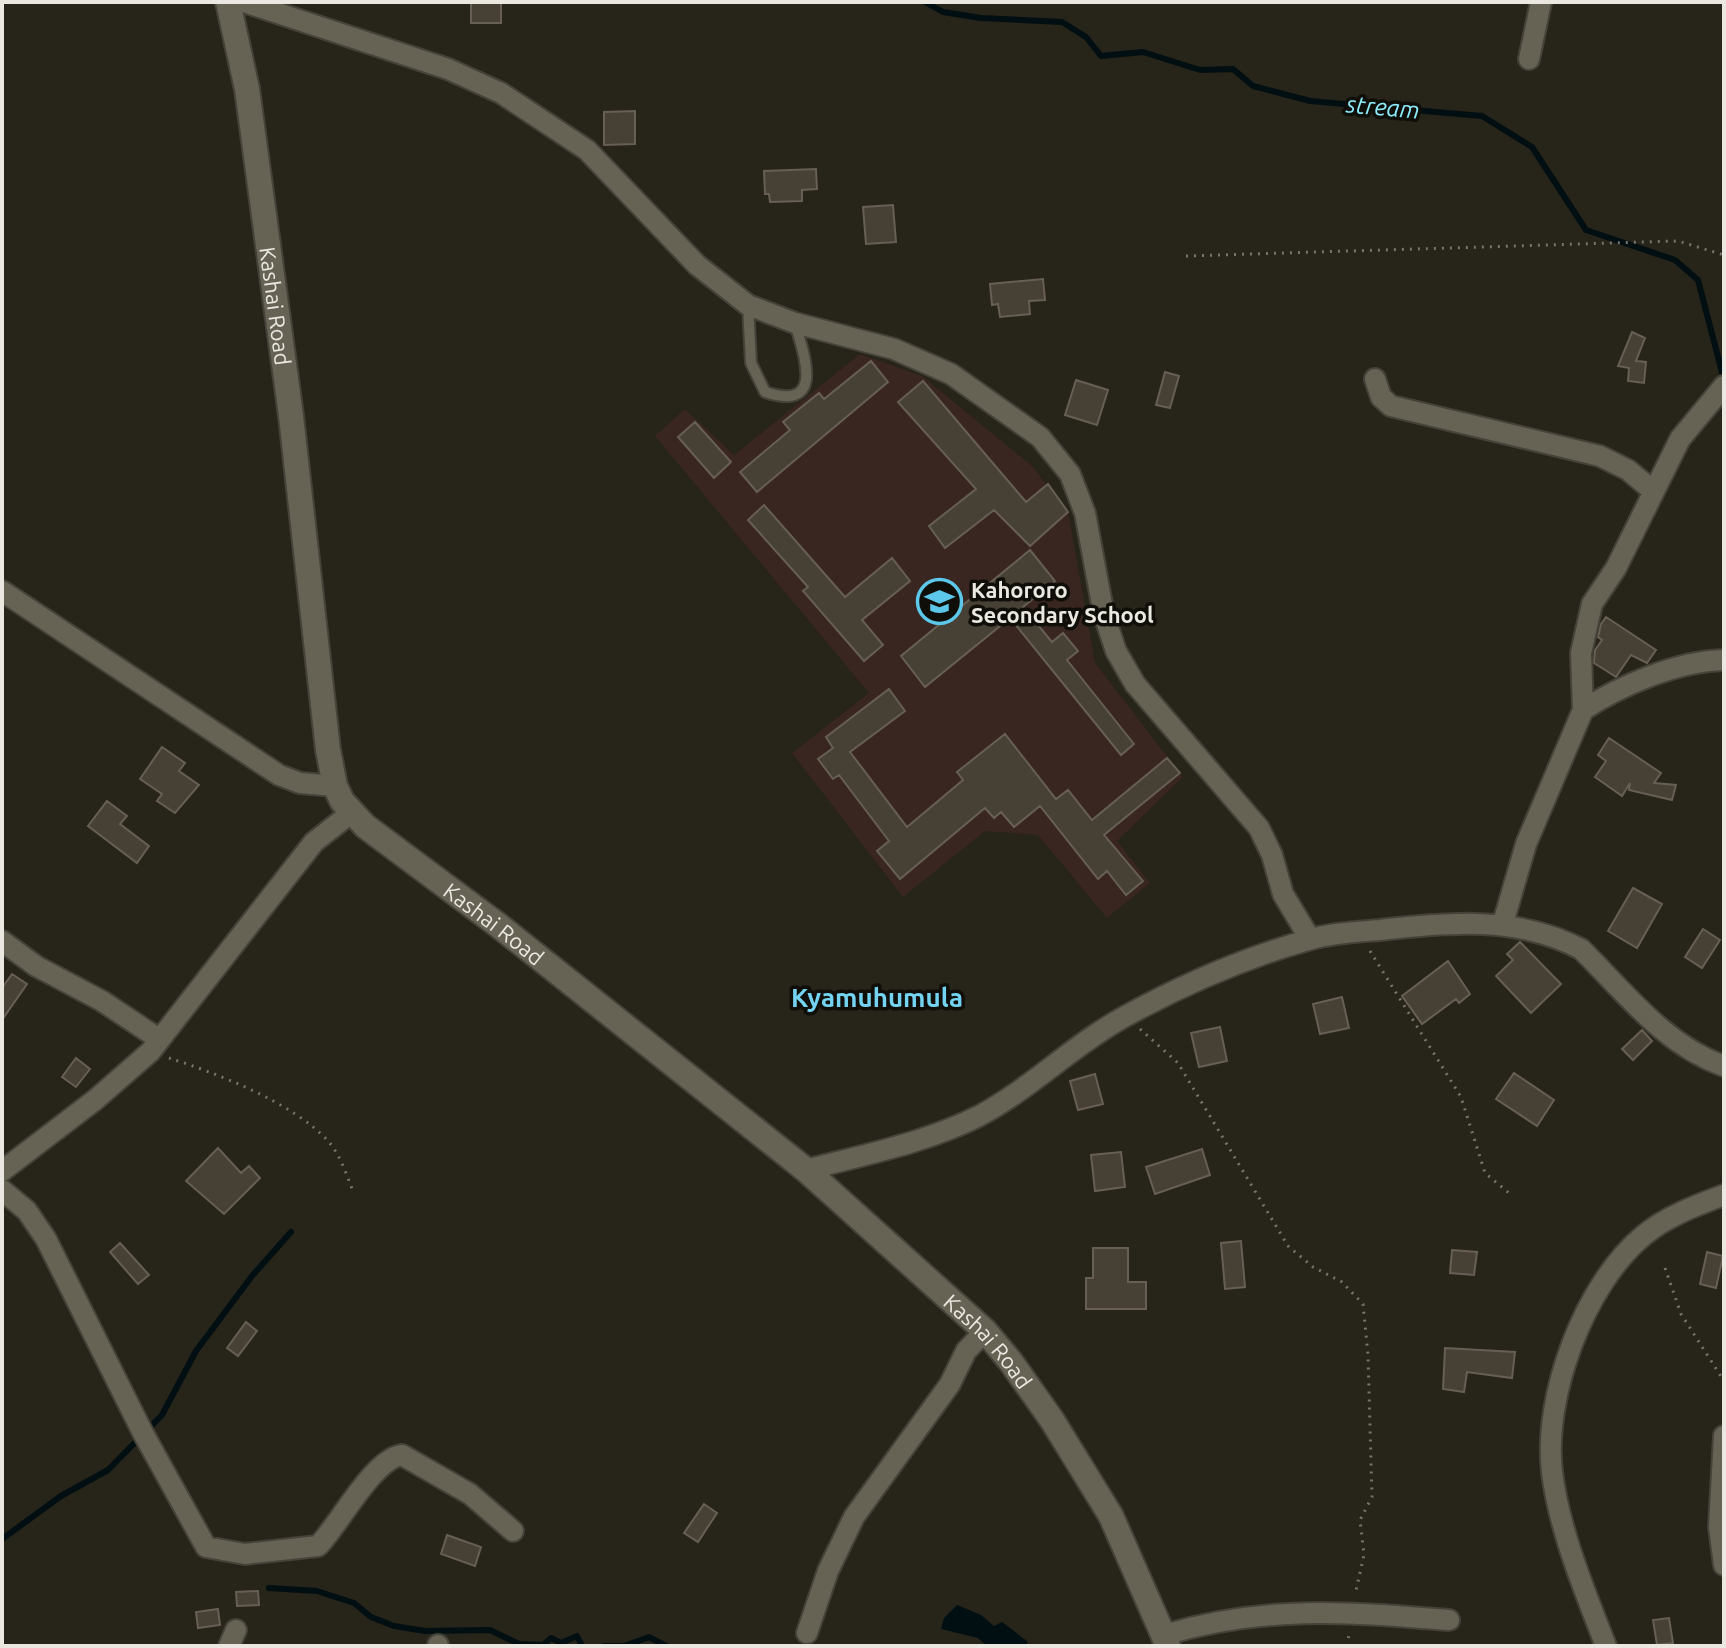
<svg xmlns="http://www.w3.org/2000/svg" width="1726" height="1648" font-family="Ubuntu,sans-serif">
<style>
.education{fill:#392621}
.water{fill:#010f12}
.lines{fill:none;stroke-linecap:round;stroke-linejoin:round}
.stream{stroke:#010f12;stroke-width:6}
.building{fill:#474035;stroke:#675f53;stroke-width:2}
.service-casing{stroke:#444239;stroke-width:14}
.minor-casing{stroke:#444239;stroke-width:24}
.tertiary-casing{stroke:#444239;stroke-width:28}
.path{stroke:#77756b;stroke-width:3;stroke-dasharray:2 6;stroke-linecap:butt}
.service{stroke:#666355;stroke-width:10}
.minor{stroke:#666355;stroke-width:20}
.tertiary{stroke:#666355;stroke-width:24}
.labels{text-anchor:middle;dominant-baseline:central;stroke-width:7;stroke-linejoin:round;paint-order:stroke}
.street-label{font-size:22px;fill:#eae8e0;stroke:#0f0e08}
.poi-label{font-size:22px;font-weight:bold;fill:#eae8e0;stroke:#0f0e08;text-anchor:start}
.water-label{font-size:24px;font-style:italic;fill:#8decfc;stroke:#0f0e08}
.quarter-label{font-size:26px;font-weight:bold;fill:#73d3f1;stroke:#0f0e08}
</style>
<rect width="100%" height="100%" fill="#272419"/>
<path class="education" d="M860 354 922 376 1032 466 1068 512 1095 663 1183 777 1117 841 1150 883 1107 918 1038 835 985 831 903 897 792 753 869 693 655 436 685 409 734 455Z"/>
<path class="water" d="M957 1605 981 1615 994 1626 1002 1622 1028 1642 1025 1646H987L978 1638 941 1629 944 1618Z"/>
<g class="lines">
<path class="stream" d="M925 2 943 12 981 18 1062 22 1086 37 1101 56 1143 52 1200 70 1233 69 1253 86 1310 101 1482 116 1532 147 1586 230 1675 260 1698 280 1724 380
M2 1539 61 1496 108 1470 162 1415 196 1351 252 1276 291 1232
M269 1588 317 1591 354 1603 371 1617 394 1626 425 1631 490 1630 519 1644 543 1645 551 1638 561 1643 577 1636 582 1646
M604 1646H624L649 1637 666 1646"/>
</g>
<path class="building" d="M471 2H501V23H471Z
M635 111V144L604 145V112Z
M816 169 817 189 802 190V201L770 202 769 194H765L764 171Z
M893 205 896 242 866 244 863 207Z
M1043 279 1045 300 1029 301 1030 314 1000 317 998 304 992 305 990 284Z
M1632 332 1645 338 1636 361 1646 362 1644 383 1628 381 1629 368 1618 366Z
M871 361 888 382 757 492 740 472 790 430 783 422 819 393 824 399Z
M1165 372 1179 376 1170 408 1156 405Z
M1076 380 1108 390 1097 425 1065 415Z
M923 381 1026 502 1048 484 1068 512 1030 546 994 510 945 548 929 526 976 489 898 402Z
M695 422 731 462 714 478 678 437Z
M764 505 845 597 892 558 910 581 862 620 883 645 864 661 803 591 808 587 748 520Z
M1030 550 1055 581 1023 607 1052 642 1063 633 1078 651 1067 660 1134 744 1121 755 1010 618 925 687 901 656Z
M1606 617 1656 650 1647 663 1631 655 1616 677 1594 663 1595 650 1602 640 1598 637 1601 624Z
M889 689 905 711 850 752 907 827 963 780 957 772 1005 734 1056 799 1068 790 1092 820 1167 758 1180 773 1104 835 1143 881 1126 895 1107 871 1098 879 1040 806 1014 827 1001 812 994 818 985 808 900 879 877 851 889 841 839 775 833 779 818 759 833 748 826 737Z
M1609 738 1661 773 1654 783 1676 785 1672 800 1629 790 1630 783 1622 796 1595 777 1606 761 1598 755Z
M162 747 185 763 179 771 199 785 175 813 157 801 162 794 140 779Z
M107 801 127 816 120 824 149 846 137 863 88 826Z
M1633 888 1662 904 1637 948 1608 931Z
M1703 929 1720 940 1702 968 1685 957Z
M1520 942 1561 984 1531 1013 1496 976 1513 960 1507 954Z
M1448 961 1470 994 1459 1003 1456 999 1422 1024 1402 996Z
M12 974 27 984 2 1020V988Z
M1342 997 1349 1028 1320 1034 1313 1004Z
M1220 1027 1227 1061 1199 1067 1191 1033Z
M1642 1030 1652 1041 1633 1060 1622 1049Z
M76 1058 90 1069 76 1087 62 1077Z
M1514 1073 1554 1100 1537 1126 1496 1099Z
M1095 1074 1103 1104 1078 1110 1070 1081Z
M218 1148 241 1173 249 1166 260 1178 224 1214 186 1181Z
M1202 1149 1210 1175 1155 1194 1146 1167Z
M1121 1152 1125 1187 1095 1191 1091 1155Z
M1241 1241 1245 1287 1225 1289 1221 1243Z
M120 1243 149 1275 138 1284 110 1252Z
M1093 1248H1128V1282H1146V1309H1086V1278H1093Z
M1452 1250 1477 1252 1474 1275 1450 1273Z
M1707 1252 1723 1256 1716 1288 1700 1284Z
M246 1322 257 1331 238 1356 227 1348Z
M1445 1348 1515 1352 1512 1378 1467 1372 1464 1392 1443 1389Z
M704 1504 717 1513 698 1542 684 1533Z
M447 1535 481 1547 475 1566 441 1554Z
M258 1591 259 1605 237 1606 236 1592Z
M218 1609 220 1625 198 1628 196 1612Z
M1669 1618 1673 1643 1657 1645 1653 1620Z"/>
<g class="lines">
<defs>
<path id="service" d="M748 305 751 363 765 392C826 412 804 355 795 323"/>
<path id="minor" d="M244 2 448 69 501 93 587 150 697 265 748 305 795 323 894 349 951 374 1040 437 1070 474 1085 513 1104 615 1116 651 1135 684 1259 828 1272 855 1283 894 1310 939
M1529 59 1541 2
M1375 379 1381 397 1391 406 1600 456 1628 470 1652 490
M2 591 279 775 300 783 335 786
M1583 710C1621 685 1678 661 1724 660
M1503 923 1526 844 1583 710 1581 653 1592 604 1616 568 1680 439 1724 386
M2 941 36 966 102 1001 159 1039
M806 1170C863 1155 925 1143 979 1116 1030 1089 1073 1045 1124 1017 1182 985 1244 958 1308 940 1331 933 1356 932 1380 930 1449 922 1518 916 1581 949 1625 992 1664 1045 1724 1066
M2 1171 95 1100 150 1052 314 842 351 813
M2 1190 27 1211 46 1239 143 1433 206 1547 245 1554 318 1546C339 1525 373 1459 402 1455L470 1494 513 1531
M1724 1436 1719 1527 1724 1565
M807 1633 828 1571 854 1517 950 1384 966 1351 985 1331
M1164 1635C1263 1605 1349 1612 1449 1620
M438 1645V1646
M229 1646 236 1630
M1606 1646C1585 1592 1559 1530 1552 1472 1543 1397 1584 1285 1643 1236 1665 1217 1697 1205 1724 1195"/>
<g id="tertiary">
<path id="s1" d="M228 2 247 89 291 416 328 750 335 786 342 801 365 826 498 925 806 1170 985 1331 1011 1362 1052 1420 1111 1516 1168 1646"/>
</g>
</defs>
<use href="#service" class="service-casing"/>
<use href="#minor" class="minor-casing"/>
<use href="#tertiary" class="tertiary-casing"/>
<path class="path" d="M1186 256 1678 241 1724 255
M1370 951 1461 1097 1485 1173 1509 1193
M1140 1029 1178 1063 1288 1246 1313 1267 1342 1282 1363 1304 1368 1355 1372 1497 1360 1520 1364 1555 1355 1595
M169 1058C216 1073 294 1103 328 1141 340 1154 346 1174 353 1191
M1665 1268 1681 1314 1724 1381
M1347 1646 1349 1634"/>
<use href="#service" class="service"/>
<use href="#minor" class="minor"/>
<use href="#tertiary" class="tertiary"/>
</g>
<defs>
<symbol id="school-ring" viewBox="-11 -11 22 22"><circle r="9.5" fill="#0f0e08" stroke="#5cc7e8" stroke-width="1.5"/><path d="M0-5L7-2L0 1L-7-2ZM-4 1L0 2.5L4 1V4Q0 6-4 4Z" fill="#5cc7e8"/></symbol>
</defs>
<g fill-rule="evenodd">
<use href="#school-ring" x="914" y="576" width="51" height="51"/>
</g>
<g class="labels">
<g class="street-label">
<text stroke="none"><textPath href="#s1" startOffset="308">Kashai Road</textPath></text>
<text stroke="none"><textPath href="#s1" startOffset="1004">Kashai Road</textPath></text>
<text stroke="none"><textPath href="#s1" startOffset="1652">Kashai Road</textPath></text>
</g>
<g class="poi-label">
<text x="971" y="589">Kahororo<tspan x="971" dy="25">Secondary School</tspan></text>
</g>
<g class="water-label">
<text transform="translate(1383 107) rotate(5)">stream</text>
</g>
<g class="quarter-label">
<text x="877" y="997">Kyamuhumula</text>
</g>
</g>
<rect width="1726" height="1648" fill="none" stroke="#eae8e0" stroke-width="8"/>
</svg>
